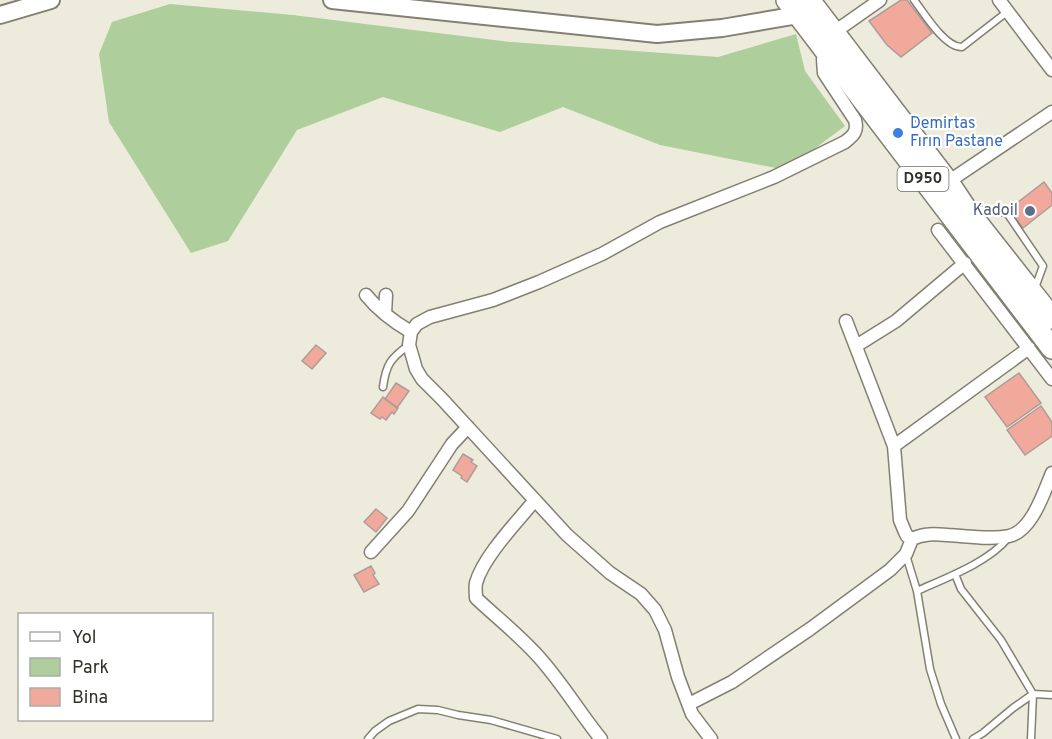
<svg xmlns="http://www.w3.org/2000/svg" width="1052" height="739" font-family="Overpass,sans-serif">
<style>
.green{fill:#aece9b}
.building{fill:#f1a99c;stroke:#ad9c98;stroke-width:1.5}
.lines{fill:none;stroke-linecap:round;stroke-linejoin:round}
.lane-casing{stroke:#838072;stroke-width:9}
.street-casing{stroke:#838072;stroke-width:15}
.secondary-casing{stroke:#838072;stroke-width:20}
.highway-casing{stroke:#838072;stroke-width:24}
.lane{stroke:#fff;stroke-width:6}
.street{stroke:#fff;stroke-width:12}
.secondary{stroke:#fff;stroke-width:16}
.highway{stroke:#fff;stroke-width:21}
.shop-dot{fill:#3f7fe0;stroke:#fff;stroke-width:2}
.service-dot{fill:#5c6f8a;stroke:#fff;stroke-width:2}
.labels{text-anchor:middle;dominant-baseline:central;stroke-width:4.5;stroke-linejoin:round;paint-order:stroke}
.shield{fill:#fff;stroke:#6f6e6a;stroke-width:1.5}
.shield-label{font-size:15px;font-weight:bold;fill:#31302a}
.shop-label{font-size:16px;fill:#366cbe;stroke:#fff;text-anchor:start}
.service-label{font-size:16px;fill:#4e5e75;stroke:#fff;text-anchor:end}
</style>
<rect width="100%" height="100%" fill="#edebdb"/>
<path class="green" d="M170 4 293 15 511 42 718 57 796 34 805 71 845 126 786 170 660 145 563 107 500 132 383 97 297 130 228 241 191 253 109 122 99 54 112 22Z"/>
<path class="building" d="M901 0H907L932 33 901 57 887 45 869 21Z
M1044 182 1052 193V205L1023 228 1009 209Z
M316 345 326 353 312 369 302 361Z
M1019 373 1041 403 1007 427 985 397Z
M396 383 409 391 397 408 385 399Z
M383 397 398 408 394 414 392 412 386 420 382 417 380 419 371 413Z
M1041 406 1052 422V436L1025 455 1007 430Z
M463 454 473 460 471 462 477 466 467 482 461 478 462 476 453 470Z
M376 509 387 518 376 532 364 522Z
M371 566 375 573 373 575 379 584 364 592 354 575Z"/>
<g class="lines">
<defs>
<path id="lane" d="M914 0C924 13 945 48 962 47L1007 12
M973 209 1007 213 1043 266 1035 288
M383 387C386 364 391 358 409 345
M906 555 917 591 930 669 941 704 956 739
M955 574 961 589 1001 640 1033 694 1031 739
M917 591C946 578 989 562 1008 538
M368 739 375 731 389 721 418 709 438 710 458 715 491 720 557 739
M973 739 983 733 1013 708 1033 694 1052 695"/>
<path id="street" d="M999 0 1052 70
M833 33 880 0
M948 182 1052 112
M938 230 1052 379
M366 295C378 310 394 322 411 332
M385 314 386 295
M846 321 894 446 900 520 905 532 907 536 912 539
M856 346 896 321 965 263
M894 446 1029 348
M535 500C517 522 483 557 476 583 475 588 476 593 476 598 496 617 518 634 537 655 561 681 579 712 601 739
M371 552 408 511 452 444 468 427
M689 704 732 682 810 629 890 570 906 554 912 539C924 533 935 534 948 535 967 536 991 540 1009 536 1032 531 1044 492 1052 473
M711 739 692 714 678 677 665 630 655 610 641 594 610 573 567 535 442 399 422 379 416 369 412 355 409 345 411 332 417 324 430 317 493 300 539 282 602 254 660 222 774 177 845 142C854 135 858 131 855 120L824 73 823 59 826 52"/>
<path id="secondary" d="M332 0 657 34 722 28 798 15
M0 15 51 0"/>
<path id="highway" d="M787 0 1052 348
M809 0 948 182 966 209 1052 318"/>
</defs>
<use href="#lane" class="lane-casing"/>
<use href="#street" class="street-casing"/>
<use href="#secondary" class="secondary-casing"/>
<use href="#highway" class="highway-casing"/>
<use href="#lane" class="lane"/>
<use href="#street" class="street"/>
<use href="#secondary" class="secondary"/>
<use href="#highway" class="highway"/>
</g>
<circle class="shop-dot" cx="898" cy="133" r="6"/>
<circle class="service-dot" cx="1030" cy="211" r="6"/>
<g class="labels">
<rect class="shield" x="897.5" y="167" width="51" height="24" rx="4.5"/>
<g class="shield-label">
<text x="923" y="179">D950</text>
</g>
<g class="shop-label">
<text x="910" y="124">Demirtas<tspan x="910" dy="18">Fırın Pastane</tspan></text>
</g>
<g class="service-label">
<text x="1018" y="211">Kadoil</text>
</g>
</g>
<rect x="18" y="613" width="195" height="108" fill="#ffffff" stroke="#adacaa" stroke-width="1.5"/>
<rect x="30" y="632" width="30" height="9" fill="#ffffff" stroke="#adacaa" stroke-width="1.5"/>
<text x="72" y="643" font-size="18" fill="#31302a">Yol</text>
<rect x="30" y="658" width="30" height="18" fill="#aece9b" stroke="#adacaa" stroke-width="1.5"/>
<text x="72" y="673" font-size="18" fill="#31302a">Park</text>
<rect x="30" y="688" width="30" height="18" fill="#f1a99c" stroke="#adacaa" stroke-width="1.5"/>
<text x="72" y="703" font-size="18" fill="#31302a">Bina</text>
</svg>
